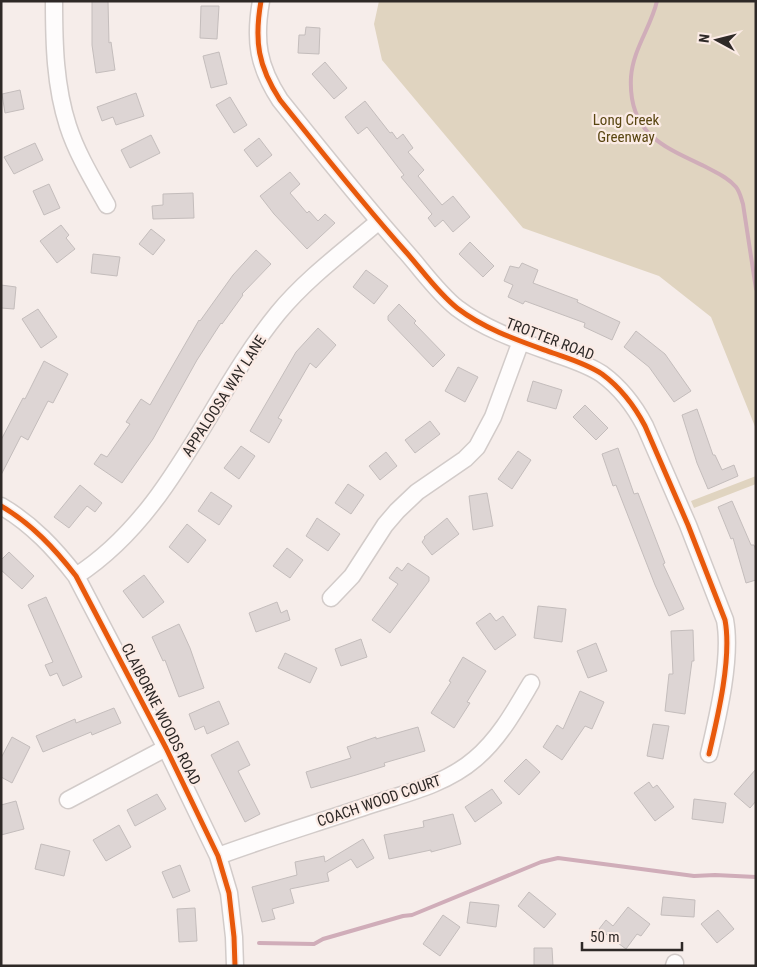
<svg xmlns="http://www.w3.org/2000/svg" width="757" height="967" font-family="'Roboto Condensed',sans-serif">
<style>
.green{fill:#e0d4c0}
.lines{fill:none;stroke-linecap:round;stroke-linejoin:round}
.stream{stroke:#d0adb9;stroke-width:4}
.building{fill:#ddd5d4;stroke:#c4bdbc}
.minor-casing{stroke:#d2cbc9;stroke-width:19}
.minor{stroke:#fefcfc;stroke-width:16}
.cycleway-casing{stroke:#fbebe5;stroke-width:8}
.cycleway{stroke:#e8590c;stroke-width:5}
.labels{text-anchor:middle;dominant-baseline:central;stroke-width:4.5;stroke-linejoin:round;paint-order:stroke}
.park-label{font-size:15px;fill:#594611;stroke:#fbebe5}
.street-label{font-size:15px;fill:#2e2927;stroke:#fbebe5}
</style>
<rect width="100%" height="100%" fill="#f6edea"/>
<path class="green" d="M379 1H756V429L711 317 659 276 523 228 382 60 374 24Z
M756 476V484L694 508 691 501Z"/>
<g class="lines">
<path class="stream" d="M657 1C651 27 633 49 631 77 628 132 661 146 704 166 715 172 728 177 736 187 740 192 741 198 743 204L756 289
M259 943 314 944 323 939 403 916 412 915 541 862 558 858 694 876 715 875 756 877"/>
</g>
<path class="building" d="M92 1H108L109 43 111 42 115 70 96 73 92 45Z
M201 6H219L217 39 200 38Z
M306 27 320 28 319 54 298 53 299 35H305Z
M219 52 227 84 211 88 203 56Z
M325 62 347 88 334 99 312 74Z
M20 90 24 109 5 113 2 94Z
M136 93 144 116 116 125 113 117 102 121 97 107Z
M230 97 247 125 234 133 216 105Z
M365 101 390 133 392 132 397 139 403 134 413 148 408 152 424 170 418 176 442 205 453 196 470 217 453 232 443 220 435 227 428 218 432 214 401 177 404 175 367 127 358 134 345 117Z
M151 135 160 153 130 168 121 150Z
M259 138 272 155 257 167 244 150Z
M35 143 43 160 14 174 4 157Z
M290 172 300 184 290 193 307 213 309 211 318 221 325 214 335 223 307 249 274 214 260 196Z
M49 184 60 208 44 215 33 191Z
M193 193 194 218 153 219 152 206 163 205V194Z
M61 225 69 235 66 238 75 249 57 263 40 241Z
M151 229 165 240 153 255 139 244Z
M470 242 494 266 483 277 459 254Z
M256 250 271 264 242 294 243 295 222 324 221 323 197 360 153 439 122 483 94 464 101 454 107 457 130 424 126 422 141 399 150 405 199 320 200 321 233 275Z
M93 254 120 257 117 276 91 273Z
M522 263 538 270 533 283 578 300 577 302 620 322 612 340 584 327 585 323 525 301 523 304 508 297 513 285 504 281 510 266 519 268Z
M366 270 388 286 374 304 353 287Z
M1 285 16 287 14 309 1 308Z
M399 304 416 321 414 323 445 355 433 367 388 320V316Z
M38 309 57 337 41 348 22 319Z
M318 328 336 345 316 368 310 363 278 418 282 420 269 443 250 431 296 352Z
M636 331 665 354 691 391 674 402 649 367 624 347Z
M44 361 68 374 53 403 48 401 28 440 21 436 1 475V440L23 398 25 399Z
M458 367 478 377 465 402 445 391Z
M533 381 562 390 556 409 527 401Z
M585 405 608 428 596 440 573 417Z
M697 409 713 455H715L722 470 734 465 738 476 708 489 697 463 682 415Z
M430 421 440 434 415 453 405 440Z
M241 446 255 456 239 479 224 468Z
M618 448 634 494 638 493 665 563 663 564 684 609 669 616 655 585 616 485 613 486 602 454Z
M518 451 531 460 512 489 498 479Z
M386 452 397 466 380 480 369 466Z
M348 484 364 495 351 514 335 503Z
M80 485 102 503 95 512 87 506 69 528 54 517Z
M211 492 232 506 219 525 198 511Z
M487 493 493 526 473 530 469 496Z
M732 501 751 545H754L756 551V580L746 583 733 538 731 539 718 507Z
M317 518 340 534 328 551 306 536Z
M447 518 459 534 432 555 422 542 425 538 424 537Z
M187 524 206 540 188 563 169 547Z
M287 548 303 560 290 578 273 566Z
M9 552 34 576 22 589 1 570V560Z
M408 563 429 577V581L390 633 372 620 398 584 389 578 397 567 402 571Z
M144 575 164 602 143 618 123 591Z
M46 597 82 677 63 686 57 673 50 676 45 665 53 662 28 605Z
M277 602 281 613 287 610 290 620 256 632 249 613Z
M538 606 566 609 562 642 534 638Z
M490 613 496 621 503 616 516 635 495 650 476 623Z
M179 624 190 648 204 688 179 697 165 660 163 661 152 637Z
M693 630 694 661H692L685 714 665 711 669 674H673L671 631Z
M361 639 367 657 341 666 335 649Z
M596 643 607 671 588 678 577 651Z
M285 653 317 668 310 683 278 668Z
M463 657 486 671 467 702 470 703 454 728 431 713 451 682 449 681Z
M580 691 604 702 592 729 585 726 562 760 543 747 557 725 563 729Z
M219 701 229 724 207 734 204 726 195 730 189 714Z
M114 708 121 723 92 735 91 732 43 752 36 736 75 719 76 723Z
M653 724 669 726 663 759 647 756Z
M418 727 425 751 384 763 385 766 356 775 311 788 306 772 351 758 347 747 376 737V739Z
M12 737 30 747 12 783 1 777V758Z
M238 741 250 765 238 771 260 814 245 822 211 755Z
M526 759 540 772 519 795 504 781Z
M756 769V801L750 808 734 794Z
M649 782 653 788 657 785 674 807 655 821 634 793Z
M492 789 502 803 475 822 465 807Z
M157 794 166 809 135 826 127 810Z
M694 799 726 803 723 823 692 819Z
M16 801 24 829 1 835V805Z
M453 814 461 844 431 852V850L389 859 384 835 424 827 423 821Z
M119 825 131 847 106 861 93 840Z
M363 839 374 858 357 868 351 859 327 873 329 881 290 889 294 903 272 909 275 919 262 922 252 887 297 875 295 862 324 856 325 862Z
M41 844 70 851 64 876 35 869Z
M180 865 190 891 173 898 162 872Z
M529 892 556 914 544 928 518 906Z
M663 897 695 900 694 917 661 915Z
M470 902 499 905 496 927 467 923Z
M628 907 650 924 641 936 637 934 626 949 599 929 606 920 613 926Z
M195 908 197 941 179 942 177 909Z
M718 910 734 929 717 943 701 924Z
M443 915 460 927 440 956 423 944Z
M534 948H552L553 966H534Z"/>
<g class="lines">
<defs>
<path id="minor" d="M54 1C54 44 55 86 68 126 77 154 93 180 107 205
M261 1C254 41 258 66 280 100 321 151 362 203 406 252 422 270 438 293 457 308 486 330 520 341 553 353 570 359 587 364 602 374 621 388 634 405 645 426L688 525 725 620C732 657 718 716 709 754
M1 506C32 524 55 549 76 576L166 748 218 856 229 893 234 937 235 966
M76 576C172 514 208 399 278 313 307 278 344 251 379 221
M331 598 352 576 385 525 397 511 417 492 465 459 477 447 493 417 521 341
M68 800 166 748
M218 856C267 838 317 823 367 806 403 794 445 785 475 759 499 739 515 710 531 683
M674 966 675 963"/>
</defs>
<use href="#minor" class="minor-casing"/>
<use href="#minor" class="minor"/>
<defs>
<path id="cycleway" d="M261 1C254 41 258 66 280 100 321 151 362 203 406 252 422 270 438 293 457 308 486 330 520 341 553 353 570 359 587 364 602 374 621 388 634 405 645 426L688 525 725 620C732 657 718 716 709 754
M1 506C32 524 55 549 76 576L166 748 218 856 229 893 234 937 235 966"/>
</defs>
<use href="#cycleway" class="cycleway-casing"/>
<use href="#cycleway" class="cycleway"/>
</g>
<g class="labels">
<g class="park-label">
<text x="626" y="120">Long Creek<tspan x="626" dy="17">Greenway</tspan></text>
</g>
<g class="street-label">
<text transform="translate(550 339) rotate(21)">TROTTER ROAD</text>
<text transform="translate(224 396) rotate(-57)">APPALOOSA WAY LANE</text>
<text transform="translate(161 714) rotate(63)">CLAIBORNE WOODS ROAD</text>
<text transform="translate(379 801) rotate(-19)">COACH WOOD COURT</text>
</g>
</g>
<rect width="757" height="967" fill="none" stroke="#2e2927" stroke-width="5"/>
<g transform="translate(717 40) rotate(277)" stroke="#fbebe5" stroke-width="4" paint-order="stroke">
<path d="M0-4L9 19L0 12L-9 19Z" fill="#2e2927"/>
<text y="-8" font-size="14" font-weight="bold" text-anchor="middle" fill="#2e2927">N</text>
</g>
<path d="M582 942v8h100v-8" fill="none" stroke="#2e2927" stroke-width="2.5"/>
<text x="590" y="942" font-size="15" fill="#2e2927" stroke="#fbebe5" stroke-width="4" paint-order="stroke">50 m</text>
</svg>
